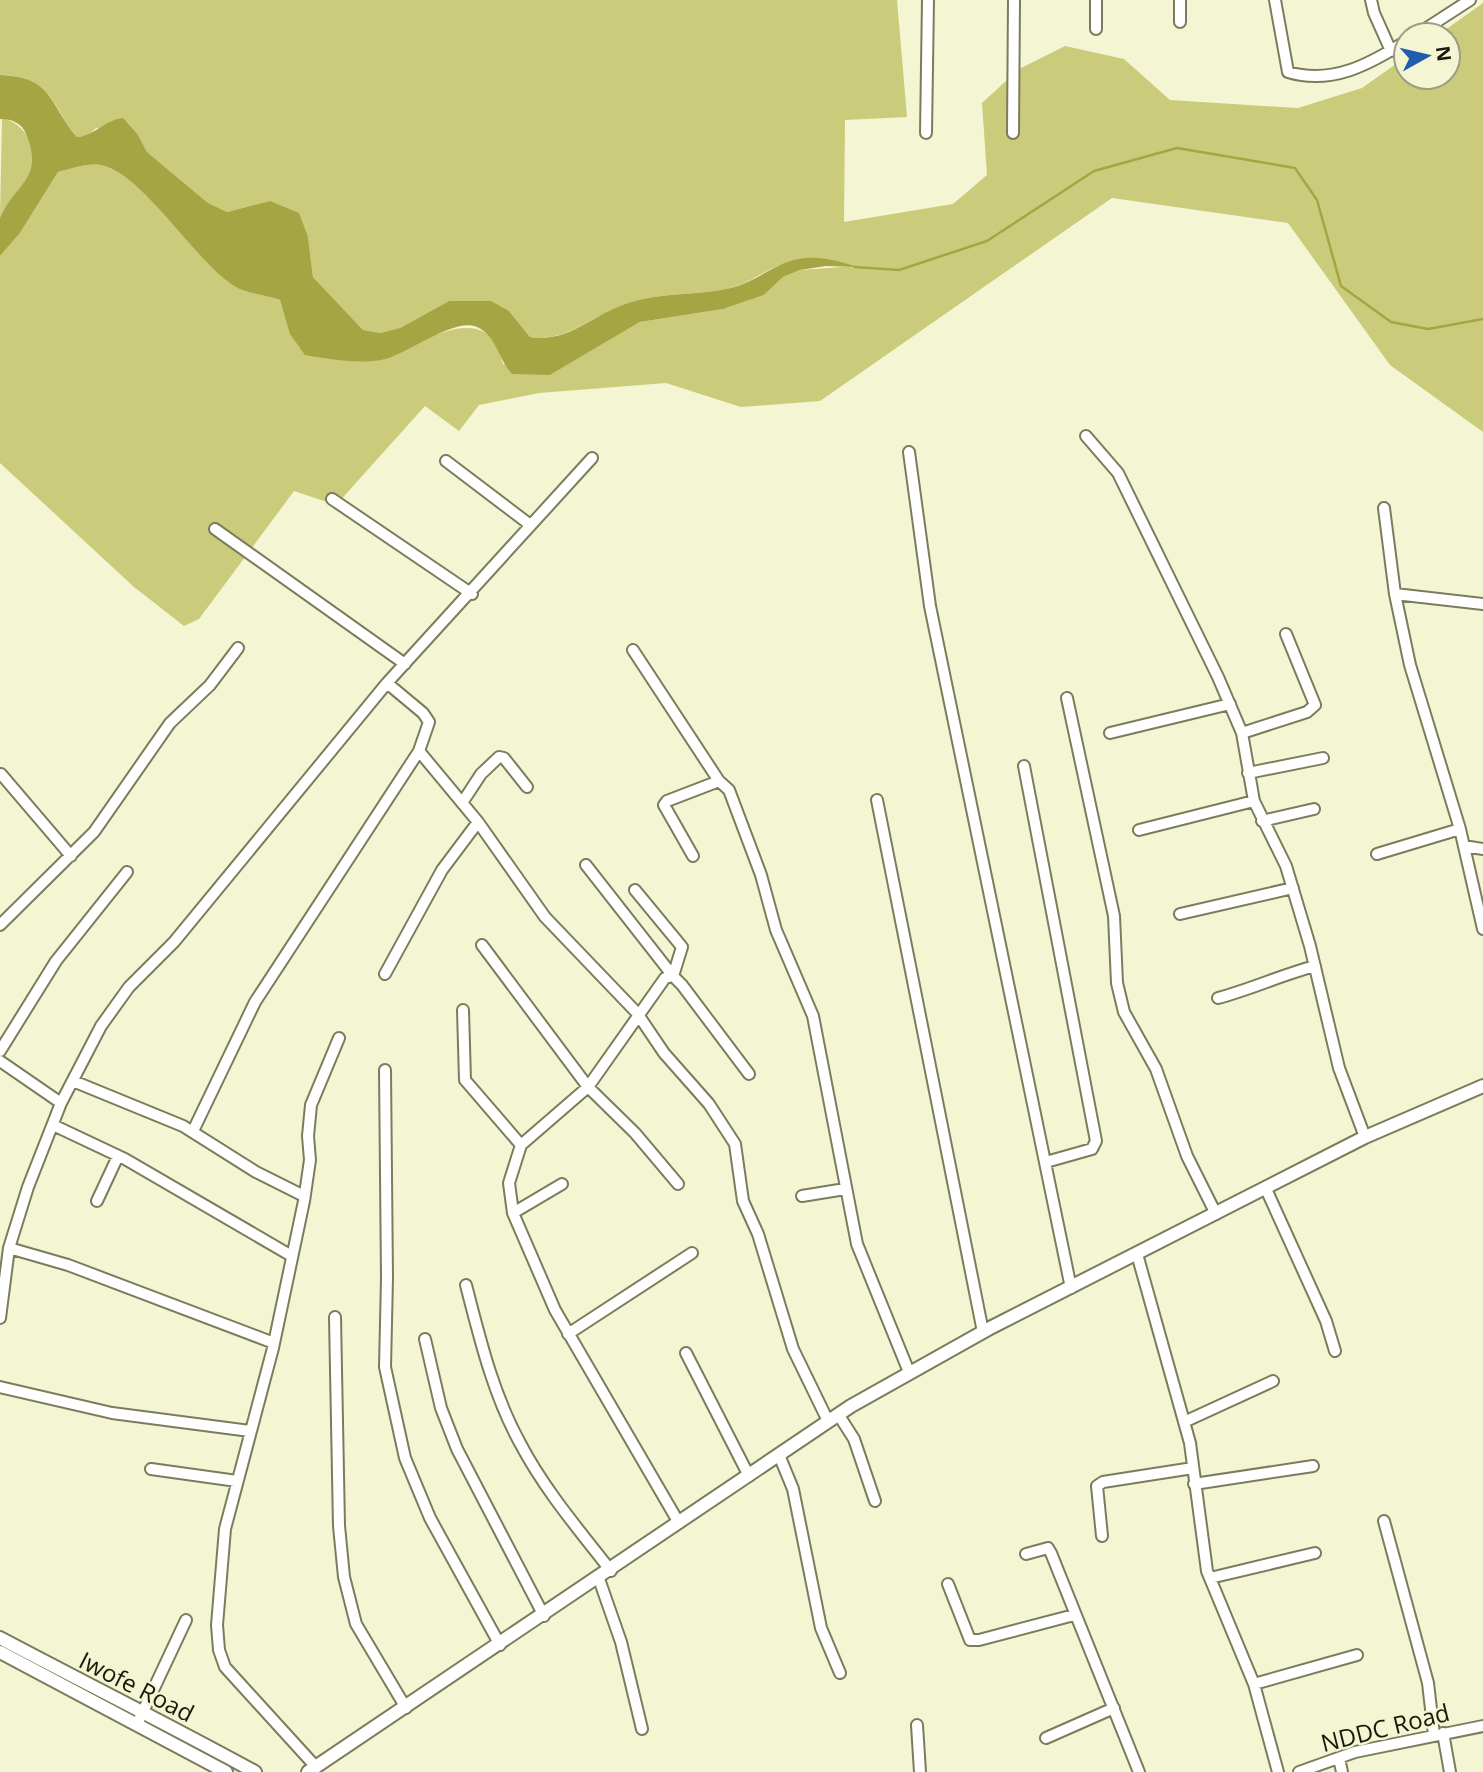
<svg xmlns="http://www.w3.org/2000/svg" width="1483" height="1772" font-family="'Open Sans',sans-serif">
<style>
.green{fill:#cbcb7c}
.water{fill:#a6a544}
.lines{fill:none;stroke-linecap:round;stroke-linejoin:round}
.stream{stroke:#a6a544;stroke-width:2.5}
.minor-casing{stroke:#7c7c5d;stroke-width:14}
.tertiary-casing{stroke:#7c7c5d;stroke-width:16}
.minor{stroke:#fff;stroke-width:10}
.tertiary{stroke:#fff;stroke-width:12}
.labels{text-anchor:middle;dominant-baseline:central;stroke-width:5;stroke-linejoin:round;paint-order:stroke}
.street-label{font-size:24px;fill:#19190c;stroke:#f4f5d3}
</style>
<rect width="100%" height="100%" fill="#f4f5d3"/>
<path class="green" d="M0 0H897L907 117 845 120 844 222 953 204 987 175 982 103 1019 69 1065 46 1124 59 1170 100 1298 108 1362 88 1406 57V77H1448V35H1438L1483 3V432L1390 365 1288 223 1112 198 820 401 741 407 666 383 539 393 479 405 459 431 425 406 336 505 294 491 199 619 184 626 134 587 0 463V256L20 233 58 172C71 169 86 163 100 165 141 171 195 262 234 286 246 294 267 295 280 300L283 309 381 360C412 347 472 306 496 343 500 349 501 358 503 364L550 375 640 322 723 309 764 295 783 277 800 270 855 266C836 266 796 260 780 265 763 271 750 283 731 288 696 296 659 292 625 304 590 316 569 342 530 337L509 311 449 301 400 328 380 333 363 330 313 277 308 237 270 201 227 212 208 203 147 152 138 135 96 128 88 136 77 137C48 100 52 77 0 75Z
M2 118C26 123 38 149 31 173 27 188 10 207 0 218Z"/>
<path class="water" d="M0 75C53 77 47 101 77 137 95 136 104 120 123 118L138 135 147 152 208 203 227 212 270 201 299 213 308 237 313 277 363 330 380 333 400 328 449 301H491L509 311 530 337C569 343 590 316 625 304 659 292 696 296 731 288 750 283 763 273 780 265 807 252 832 259 858 267L826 266 800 270 783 277 764 295 723 309 640 322 550 375 512 374C498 359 497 336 477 327 453 317 406 356 381 360 357 364 328 359 305 355L290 334 280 300C266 295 246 294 234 286 195 262 141 171 100 165 86 163 71 169 58 172L20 233 0 256C0 246 0 227 0 218 15 183 45 179 26 134 22 123 12 119 0 119Z"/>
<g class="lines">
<path class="stream" d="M855 267 899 270 987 241 1094 171 1177 148 1295 168 1317 200 1341 286 1391 322 1428 329 1483 319"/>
<defs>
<path id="minor" d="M1096 0V29
M1180 0V22
M1275 0 1288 72C1331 85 1369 65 1406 41
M1371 0 1374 13 1391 51
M1416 35 1470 0
M926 133 928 0
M1013 133 1014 0
M1086 436 1118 473 1218 677 1242 733 1254 801 1286 866 1310 946 1339 1068 1365 1137
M909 452 930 606 1071 1288
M446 461 529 524
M332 499 472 594
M1384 508 1395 594 1410 665 1460 829 1483 929
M215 529 405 664
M1395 594 1483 604
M633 650 719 781
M387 683 423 713 429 722 419 751 478 822 545 917 637 1013 664 1053 709 1104 735 1144 743 1201 758 1234 793 1349 828 1421
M1067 698 1114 916 1117 983 1124 1012 1156 1069 1187 1156 1216 1214
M1110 733 1230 704
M1242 733 1307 712 1315 705 1286 634
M1024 766 1096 1141 1092 1149 1046 1162
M1248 773 1323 758
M1 774 71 856
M877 800 983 1332
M462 803 481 774 499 757 504 758 527 787
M1262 821 1314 809
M1139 830 1254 801
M1464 846 1483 849
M1377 854 1460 829
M693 856 664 805 667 801 719 781 729 790 761 875 776 930 813 1016 857 1244 909 1372
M586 865 673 976 682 947 635 890
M1180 914 1293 888
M0 925 94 832 170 723 210 685 238 648
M482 945 588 1087 635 1133 678 1184
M385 974 442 870 478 822
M1218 998C1252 989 1281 975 1315 966
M463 1010 465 1080 521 1145
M0 1051 56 961 127 872
M0 1061 61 1103
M385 1070 387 1278 385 1367 405 1458 430 1518 500 1645
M73 1081 183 1126 256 1172 304 1196
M53 1125 125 1159 290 1255
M193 1131 255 1002 419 751
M1266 1189 1326 1321 1335 1351
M802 1196 845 1189
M97 1201 118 1156
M513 1213 562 1184
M9 1248 68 1265 274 1343
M1137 1254 1190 1443 1207 1571 1254 1684 1278 1772
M466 1285C480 1339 493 1394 520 1443 544 1489 579 1530 611 1571
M335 1317 339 1526 344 1577 356 1624 406 1708
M0 1318 9 1248 28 1187 61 1103 101 1026 129 987 174 942 387 683 592 458
M568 1334 692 1253
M425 1339 441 1408 457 1449 544 1616
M686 1353 749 1476
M0 1387 112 1413 250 1431
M838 1414 854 1439 875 1501
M1184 1422 1273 1381
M779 1455 793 1489 821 1628 840 1673
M151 1469 237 1481
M1194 1484 1313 1466
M1384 1521 1428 1683 1434 1735
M679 1523 555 1310 513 1213 509 1183 521 1145 588 1087 665 978 673 976 682 985 749 1074
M1102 1536 1097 1486 1103 1482 1193 1468
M1026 1554 1048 1548 1051 1553 1139 1772
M1210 1578 1315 1553
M599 1579 621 1642 642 1729
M948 1584 970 1640H979L1074 1615
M1254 1684 1357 1655
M139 1720 186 1620
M917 1725 920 1772
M1443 1733 1450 1772
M1046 1738 1114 1708
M1339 1758 1342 1772
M316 1767 225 1667 219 1650 217 1625 225 1529 273 1348 304 1201 310 1160 308 1136 311 1105 339 1038
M1299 1772 1355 1752 1483 1726"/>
<path id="tertiary" d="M0 1638C85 1683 171 1726 255 1772
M0 1652 226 1772
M308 1772 851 1406 990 1328 1365 1137 1483 1086"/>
</defs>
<use href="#minor" class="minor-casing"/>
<use href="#tertiary" class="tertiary-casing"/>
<use href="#minor" class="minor"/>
<use href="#tertiary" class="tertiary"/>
</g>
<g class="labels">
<g class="street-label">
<text transform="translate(137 1686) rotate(27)">Iwofe Road</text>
<text transform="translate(1385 1727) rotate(-14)">NDDC Road</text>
</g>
</g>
<g transform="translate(1427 56) rotate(82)"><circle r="33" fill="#f4f5d3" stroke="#9c9d83" stroke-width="2"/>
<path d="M0-5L12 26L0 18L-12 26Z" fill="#205dae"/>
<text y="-10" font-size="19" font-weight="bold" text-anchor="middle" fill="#19190c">N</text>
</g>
</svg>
